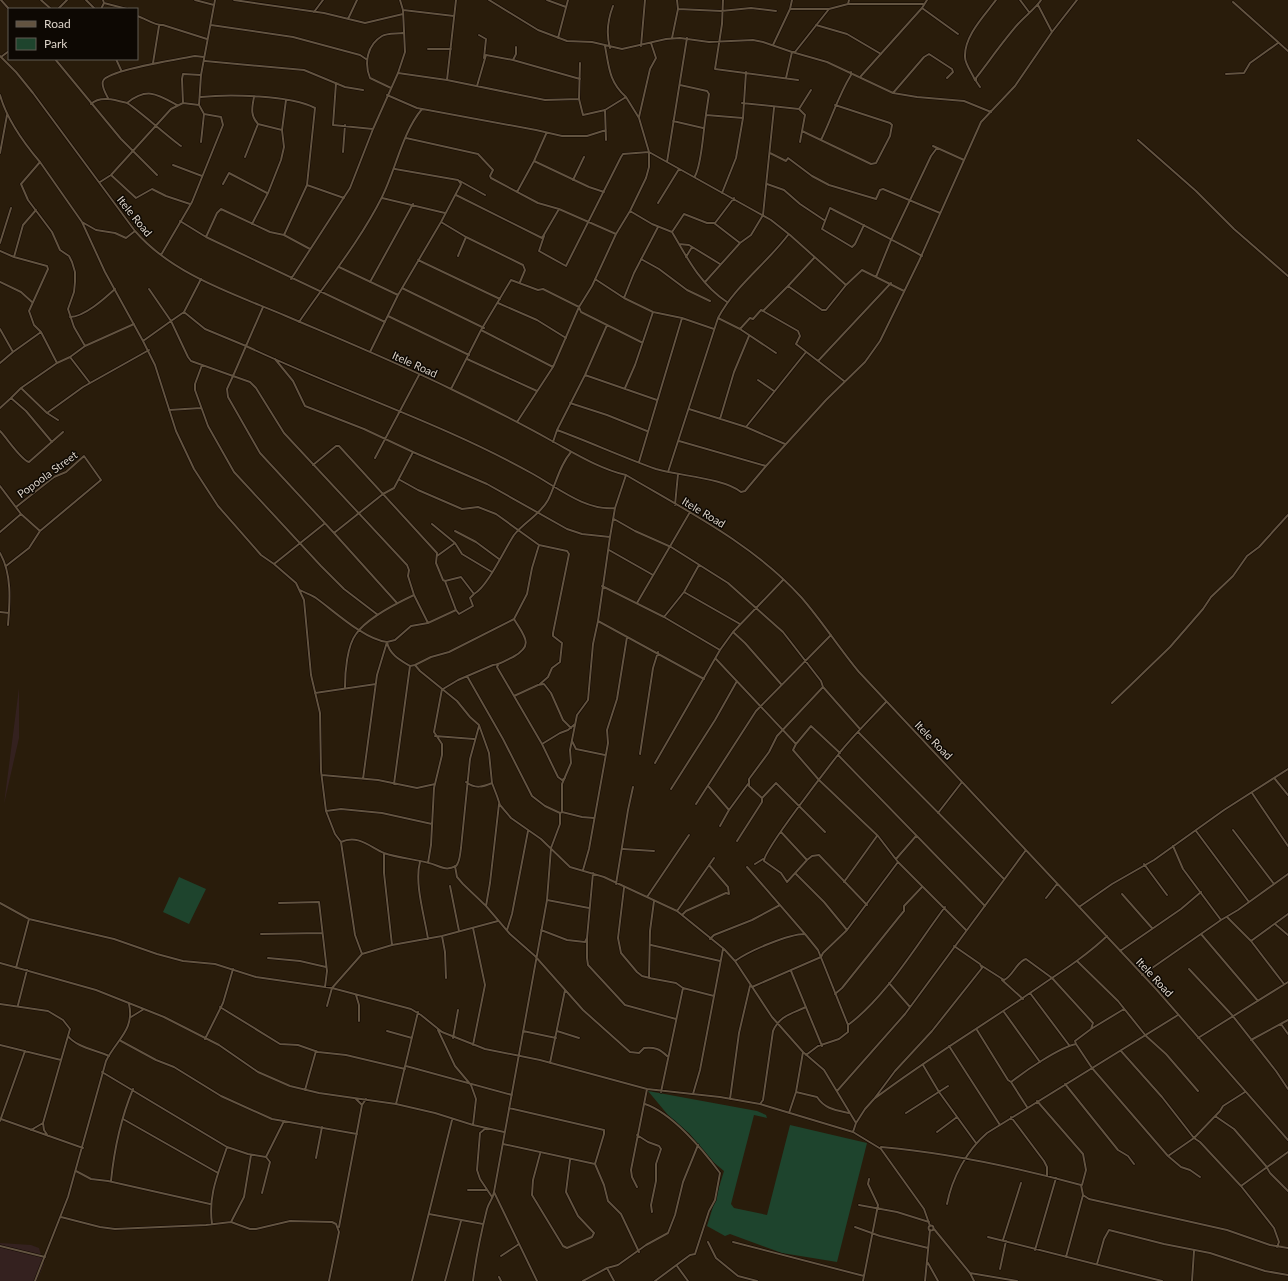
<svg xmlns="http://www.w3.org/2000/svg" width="1288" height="1281" font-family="Lato,sans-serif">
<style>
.industrial{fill:#34211f}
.green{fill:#1e442d}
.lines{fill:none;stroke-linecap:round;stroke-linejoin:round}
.street-casing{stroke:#110600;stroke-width:3}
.street{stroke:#625340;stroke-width:2}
.labels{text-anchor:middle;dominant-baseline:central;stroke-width:3;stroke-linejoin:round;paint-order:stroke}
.street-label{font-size:11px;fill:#ddd4c9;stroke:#0d0803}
</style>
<rect width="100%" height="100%" fill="#291c0b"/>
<path class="industrial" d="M19 688V738L4 804Z
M0 1243 31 1245 39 1248 44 1264 37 1281H0Z"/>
<path class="green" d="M179 877 206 889 189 924 163 912Z
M648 1091 757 1111 766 1115 767 1118 754 1115 731 1204 734 1208 767 1215 790 1125 867 1143 837 1262 782 1253 730 1234 725 1236 707 1226 724 1171 712 1161 689 1133 673 1121Z"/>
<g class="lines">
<defs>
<path id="street" d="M1 0 9 9
M41 0 51 9
M86 0 95 9
M103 0 104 3 127 9
M195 0 214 5
M234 0 324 13 365 23 403 14
M489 0 538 30 567 41 592 42 622 49 666 39 680 38 709 42 753 40 763 42 792 52 827 62 893 93 917 97 964 101 991 112
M547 0 566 7
M723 0 722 24 715 69 798 80
M1020 0 1029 12
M1233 2 1288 51
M848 4 849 0
M1038 5 1052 32
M922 8 958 34
M58 9 67 0
M101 9 104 3
M678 9 721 11 751 8 776 11
M790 9H829L848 4H923
M403 10 454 16
M314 12 323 0
M137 16C145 18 155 26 163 25L207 39
M348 19 357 0
M211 25 293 37 360 55 366 59
M816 25 847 34 881 54
M479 35 486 39 484 58
M558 38 568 0
M672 38 678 9 677 0
M773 45 790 9 792 0
M641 46 645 0
M610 48C606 34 608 19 613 6
M428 49H451
M0 56 16 72 33 93 135 231C173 275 234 294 286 316 342 340 398 363 453 390 486 406 520 423 552 441 576 454 600 469 626 475 687 511 753 544 801 597 822 621 839 648 859 672L1156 989 1288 1140
M1 57 9 51
M55 59 121 139 157 175
M116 59 121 70
M513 60 516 54V47
M205 61 304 70 345 87 363 90
M153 63 159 26
M580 63 579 99 583 115 605 110 626 97C609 82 609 67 605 46
M398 73 447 80 545 100 579 99
M1226 74 1244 73 1250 63 1278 43
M861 76 922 8 927 0
M786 78 792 52H795L829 9
M447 80 456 0
M975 80C972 73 965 64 965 57 964 36 984 16 996 0
M336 83 333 125 373 129
M680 85 707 91 709 94 706 114
M477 86 486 55 513 60 580 79
M980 87 976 81V78C990 60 1003 41 1018 24 1024 17 1037 7 1041 0
M391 88 370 78C364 63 367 45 382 36 387 33 397 34 403 33
M893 93 924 57 929 54 952 69 953 72 947 78
M0 95C7 120 23 142 40 162L21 184 28 200 52 232 60 250 69 256 72 262 75 272V282L74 292 68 309 74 327 85 346
M387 95 417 108 536 130 562 136H587L606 130
M201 97C228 94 291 95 315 108L307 185 284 235
M254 97C252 108 250 115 258 124
M108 98C106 94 101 86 103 81 107 70 181 59 195 56L204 57
M127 103C147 87 157 94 177 105
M183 103 182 79 183 74 201 75
M742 103 799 109 805 115 800 142
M91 104C100 95 116 100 127 103 131 104 172 140 181 146
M799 109 811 90
M605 110 606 140
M639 117 650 69 656 58 651 43
M673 121 703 128
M802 131 871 164 876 163 890 136 892 125 890 123 835 105
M406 138 478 154 493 170 490 176 491 178 538 203 559 209 616 234
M821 140C832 118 838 96 851 75V72
M1138 140 1196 191 1234 229 1288 276
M201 142 204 114 199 105 201 75 215 0
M933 146 964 160
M343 152 345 125
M0 153 7 115
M770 153 786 161 788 158 812 176 829 185 876 199 880 190 883 189 940 213
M245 157 258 124 282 130
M534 161 589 187 604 192
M40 162 82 222 96 230 115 233 126 238 135 231
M667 162 687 38
M173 165 202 176
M111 175 136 198 152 189 166 196 190 204
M695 176C702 164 703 131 706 115L743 118
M573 180 584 157
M460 181 485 195
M100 182 111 175 171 109 183 103 199 105
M223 184 229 173 267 193
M767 184 784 190 800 204 824 220
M307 185 344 198
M517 192 534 161 546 134
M722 193 736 158 743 118 746 72
M456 195 542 238 559 209
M382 198 445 213
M658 203 679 169
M630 211 652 224 672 232C687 258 701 285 727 302
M180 221 206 237 385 322
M82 222 105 272 143 341 171 321 149 289
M441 222 466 237 458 256
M714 223 740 243
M252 224 268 193 281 160 284 147 282 130 286 100
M864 225 855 244 852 247 822 229 830 208C861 224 891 239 922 256
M672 232 684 214 707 223H715L734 198
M544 236 539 251 566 266 621 157 623 154 649 152 753 210 771 220 790 235 846 285
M206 237 217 213 221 209 270 232 284 235 310 249
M466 237 523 265 525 270 520 282
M0 243 11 208
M679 244 689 245 720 264
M0 251 14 257 23 225 36 210
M161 255 192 202 223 125 221 117 204 114
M686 257 692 247
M814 258 788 286 822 310H826L846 285 862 270 904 291
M641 259 659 269 687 290 710 301
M418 260 500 299
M339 267 398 295
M876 277 891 240 931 156 937 148
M201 279 184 312 171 321 188 357 191 361 233 376 246 346C341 391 442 423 533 474 558 488 586 511 615 508
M291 279 350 188 373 129 398 73 405 52 403 10 400 0
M595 279 624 298 653 312 682 318 714 329
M0 282 21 292 32 302
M370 282 413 204
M705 282 740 243 751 235 763 215 774 108
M402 288 484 328
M624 298 634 273 658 227
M498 303 537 320 566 338
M763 311 788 286
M184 312 205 329 246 346 263 307
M388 316 469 355
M70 317C84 317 104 299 115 289
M718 318 740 329 776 353
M299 322C327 281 360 241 382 197 396 169 402 133 422 109
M0 329 13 352 41 332 34 325 29 311 48 269 47 266 14 257
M740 329 750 318 753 319 761 310 763 311 798 331 800 336 796 344 844 381
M481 330 553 367
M143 341 155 365 176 431 194 469 218 506 261 555 274 564 296 583 304 600 311 675 320 713 321 771 326 811 335 834 341 842 355 935 362 954
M370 352 398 295 441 222 461 184 458 180 395 169
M275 359 293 381 305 406 364 429 413 452 394 488 383 494 334 533 260 453 228 397 227 389 233 376 250 382 256 388 284 433 407 565 409 570 408 576 414 595 428 623
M467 359 537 391
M818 361 891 283
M0 363 13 352
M57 363 70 357
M202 365 195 384V390L208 426 234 472 321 566 344 589 378 615
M585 375 657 400
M758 380 774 391
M90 383 70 357 85 346 134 324
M21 388 57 363 41 332
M625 388 635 365 653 312
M451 389 481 330 511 280 538 290 543 289 579 307 581 312 641 342
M11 398 21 388 47 413 83 387 149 350
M570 403 607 415 647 431
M0 408 11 398 26 411 52 442
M689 409 746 427 785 444
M169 410 201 408
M47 413 58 420
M720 419 734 372 749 336
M517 422 553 367 579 307 592 286 616 234 630 211 646 178 649 167V152L639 118 626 97
M746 427 806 352
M557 430C590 442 622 457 656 469 679 476 724 478 741 492L745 491 766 466 826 400 865 362 880 341 919 261 981 122 1015 86 1052 32 1077 0
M0 431C7 438 21 460 29 462L63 432
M679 441 766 466
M553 442 557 430 585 375 607 325
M413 452 487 484 567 529 582 534 610 537
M375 458 419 375
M639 462 682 318
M313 465 336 446H339L437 553 436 563 443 580 445 581
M668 472 718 318C735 286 766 264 788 235
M400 480 418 490 462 509 478 507 496 514 539 545 567 551 569 554 553 633V636L562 643 560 662 552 668 548 677 540 684
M0 486 21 514 40 531
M675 505 678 474
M614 519 635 531 671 547 728 583 783 632 821 681 823 687 860 729
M432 524 455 543 462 554 492 572
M455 531 476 542 499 559
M0 532 21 514
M334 533 397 603
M609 550 653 575
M0 553C12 574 10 601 8 625
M437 556 455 543
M274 564 324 524
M6 566 29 548 40 531 101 480 84 456 66 472 54 477 16 507
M602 586 664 617 720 650
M300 590C305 593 312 595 316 598 334 611 365 640 387 642 389 654 400 660 410 666L415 665 420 671 457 701 470 717 479 725 489 753 492 783 497 796 500 805 511 818 541 839 570 867 604 877 677 911 724 949 735 961 772 1017 803 1052 824 1070 856 1123 853 1132
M684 592 740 624
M637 603 690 512
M456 610 445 581 461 577 474 594C488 586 504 550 514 535 524 522 540 515 548 500 556 484 559 466 571 452
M0 612 9 613
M664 617 684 592 699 565
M598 621 704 679
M733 632 745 643 781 684
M716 659 796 744
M415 665 431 657 449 652 514 619 527 594 532 568 539 545
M498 665 497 667 542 744 560 733 568 730 575 724
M467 676 503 739 532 796 545 806 560 813
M345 687C345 672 347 646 356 634 367 618 397 603 414 595
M443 689 458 680 493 665C500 665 506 660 513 657 535 645 524 636 514 619
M315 693 376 684
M514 696 538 685 544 684 551 693 563 720 571 728
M1112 703 1170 647 1203 609 1211 597 1233 576 1247 556 1259 547 1288 515
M858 732 1004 879
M435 736 474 739
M572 741 576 749 605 755
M542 744 558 777 562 780 565 778
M840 753 811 726 796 744 793 750 819 780 878 836 898 862 966 930
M640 754 653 668 658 652
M838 755 985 906
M655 763 720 650 733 632 783 580
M322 775 378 780 417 788 435 784
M363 779 377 675 387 642 395 640 411 626 428 623 456 610 459 614 473 606 470 598 474 594
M1275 779 1288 795
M466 782C475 789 483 787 492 783
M394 784 410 666
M709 787 729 810 720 826
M671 789 715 720 737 681
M1252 793 1288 846
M762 798 749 786V779L769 752 777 736 823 687
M696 804 756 711 831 635
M729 810 748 784
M326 811 341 809 382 813 432 824
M562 812 582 817 594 818
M938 813 962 782
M1233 830 1274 884
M1196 831 1249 902
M781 832 807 860 787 882 781 873 764 861C763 851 830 765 841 751 855 734 871 718 886 702
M737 841 762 802V798L776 783 825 832
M341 842C358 834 370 847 384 853 398 858 415 859 429 863 434 864 439 867 444 868 448 869 452 868 456 866 460 862 460 854 461 848L470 759 479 726
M1173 846 1183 869 1221 920
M623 849 654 851
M384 853V873L392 945
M896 859 916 836
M807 860 812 856 819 855 867 905
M420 862C414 883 425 918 428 939
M428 863 431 845 434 788 442 755V744L434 732 442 689
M755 864 763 859
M1144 864 1167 895
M455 866 457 877 463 884 486 906 510 934 535 956 583 1010 630 1052 639 1053 644 1048C655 1047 660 1049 667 1056
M747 867 805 934
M583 870 589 849 608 743 607 730 617 699 627 637
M796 874 824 902 847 930
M844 882 877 836
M616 884 628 810 633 787
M450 886 459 931
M624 888 618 938 621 953 637 972 642 976 650 978
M1122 894 1152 928
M647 897 689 835
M1046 898 1057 884
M547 900 589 908
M654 901 650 931 649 978 676 983 683 988 714 996
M0 903 29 919 114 939 157 954 183 961 215 964 256 977 332 988 411 1009 421 1015 442 1032 485 1049 540 1060 647 1089 720 1097 760 1104 853 1132 881 1149 924 1209 930 1226
M279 903 319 902 327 971 325 987
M486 906 490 883 499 804
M1079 907 1112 884 1154 860 1224 810 1288 769
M677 911 714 858
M682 915 686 911 726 893 729 894 728 887 709 865
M1227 917 1251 941 1284 984
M1275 924 1288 935
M507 930 512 914 528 831
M541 930 567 940 585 942 587 938 593 873
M261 934 322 933
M1201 934 1258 1001
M442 936 445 952 446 978
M587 938V958L588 965 625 1005 676 1019
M710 939 714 935 752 920 780 905
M1251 941 1288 914
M651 945 720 961
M1120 951 1181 909 1201 892
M268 958 300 961 326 967
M735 961C749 951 788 934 805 934L818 950 848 1025
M1077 961 1118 1001 1146 1036 1166 1054 1198 1091
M0 963 96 990 164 1017 219 1045 258 1072 290 1086 319 1093 396 1104 435 1113 473 1125 504 1132
M982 966 1004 980C1013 976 1017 961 1026 959L1052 978 1093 1023 1091 1029
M16 968 29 919
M1189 969 1232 1015 1276 1071 1288 1089
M791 971 822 1046
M1142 975 1221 920 1238 910 1288 874
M1002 980 1023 999
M889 983 910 1007
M752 987 821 957 823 953 847 930 898 862
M1030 993 1069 1045
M835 994 842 988 899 917 904 911V906L922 887
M356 995 359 1005V1021
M0 1004 48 1011 63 1020 70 1029 68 1036C76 1047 96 1050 109 1056
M18 1005 27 970
M327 1006 332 988 362 954 392 945 442 936 498 921
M220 1007 280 1044 298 1045 318 1052 346 1055 405 1069
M1004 1012 1040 1062
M131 1017 144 1009
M1281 1024 1288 1034
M438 1030 455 1066 471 1085 476 1099 473 1125
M977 1030 1008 1080 1011 1082C1025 1071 1060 1047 1076 1044
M387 1031 412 1038
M523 1031 556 1038
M557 1031 579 1038
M453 1038 458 1010
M1198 1038 1288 982
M205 1039 223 1003 233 969
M1251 1040 1288 1020
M121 1041 156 1060 174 1067 221 1096 272 1119 357 1134
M1076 1044 1092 1068 1168 1156 1181 1167 1190 1170 1200 1177
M1076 1044 1075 1041 1091 1029 1124 1009
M0 1045 61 1060
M473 1045 485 985 473 928
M949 1046 1000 1125
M1121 1051 1162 1097 1194 1138 1200 1142 1241 1186 1288 1152
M806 1055 818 1046 839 1039 848 1032V1025C886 997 917 944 945 907
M550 1063 565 990
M923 1065 939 1092 976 1143
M406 1066 512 1095
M102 1072 227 1147 248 1154 266 1157 270 1162 262 1193
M1011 1082 1027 1107
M1065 1084 1118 1150 1128 1156 1134 1164
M305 1090 316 1051
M837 1091 905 1014 1026 850
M661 1092 683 988
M796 1092 817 1097C825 1109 835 1110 849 1113
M693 1094 700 1070 723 949
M356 1099 362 1105
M730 1099 739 1033 750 986
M874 1099C929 1057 989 1022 1046 982 1067 968 1088 954 1107 936
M1037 1101 1083 1154 1086 1170 1082 1185
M396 1104 418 1012
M645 1104C672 1113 703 1150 720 1173L715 1200 709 1211 695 1254 690 1255 655 1281
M760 1104 763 1100 773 1031C780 1015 792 1014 806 1007
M509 1108 604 1130V1134L595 1164 604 1185 608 1201 621 1214 639 1252
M789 1113 796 1092 803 1052
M906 1113 948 1086
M1215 1116 1234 1129 1266 1166 1270 1173 1288 1191
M1011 1117 1044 1161 1047 1167V1176
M1 1119 83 1148
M123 1119 218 1173
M0 1121 25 1051
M856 1123 865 1109 874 1099 895 1071 932 1031 982 968 980 964 954 946
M486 1128 480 1133 477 1170 480 1179 492 1197
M31 1130 43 1123
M937 1132 957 1117
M637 1135 648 1142 659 1146 661 1149 656 1164V1181L651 1205 652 1212
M48 1136 44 1130 43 1123 68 1036
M503 1144 595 1164
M881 1147C949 1153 1015 1167 1081 1185L1083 1195 1089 1199 1227 1230 1270 1245 1288 1248
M540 1154 533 1180 532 1195 563 1246 567 1248 592 1237 594 1233 578 1216 566 1192 570 1160
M1168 1156 1194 1138 1220 1111 1223 1106 1245 1092
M266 1157 284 1121
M316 1158 322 1127
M76 1171 91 1179 108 1181 210 1204
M111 1181C114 1151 121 1118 133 1089
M1241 1186 1274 1228 1279 1242 1277 1247
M637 1187 632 1177 631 1170 647 1089
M468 1190H487
M947 1204C952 1178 967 1150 987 1133L1178 1015
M859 1205 897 1212 929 1222
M429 1214 483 1224
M61 1217 100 1227 115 1229 206 1225 231 1222 250 1229H256L290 1221 332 1222 336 1224 339 1232 329 1281
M231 1222 244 1197 251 1155
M212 1224C208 1195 218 1174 227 1147
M928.5 1228a2.5 2.5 0 1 1 5 0a2.5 2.5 0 1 1-5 0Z
M339 1227 362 1105 366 1099
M855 1227 880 1236 928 1248
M934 1229 970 1273 974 1281
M988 1237 1162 1281
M1003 1240 1021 1183
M708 1242 716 1258 738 1276 757 1281
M733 1242 864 1276
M0 1246 45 1257
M1035 1250 1056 1178
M501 1256 519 1244
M1066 1257 1083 1195
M928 1263 938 1281
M1097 1264 1104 1239 1109 1230 1164 1244 1210 1253 1265 1271 1288 1275
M677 1266 688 1281
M607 1268 614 1281
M1000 1269 1006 1241
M970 1273 1017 1281
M499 1277 501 1281
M35 1281 68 1197 106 1061C116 1040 135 1030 129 1004
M412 1281 452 1120
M445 1281 461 1221
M473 1281C476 1257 481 1233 487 1209 489 1202 493 1199 494 1192
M537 1281 494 1192 547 900 551 848 560 824V813L562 812V784L571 763 570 750 577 715 588 700 593 644 598 621 610 537 615 508 626 475
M583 1281 607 1268 618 1265 646 1245 668 1233 675 1215 683 1182 698 1145
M863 1281 878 1205 868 1184 869 1179
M925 1281 930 1230
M1192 1281 1194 1251"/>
</defs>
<use href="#street" class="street-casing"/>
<use href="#street" class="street"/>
</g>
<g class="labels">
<g class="street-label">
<text transform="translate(135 216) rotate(51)">Itele Road</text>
<text transform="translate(415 364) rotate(24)">Itele Road</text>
<text transform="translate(47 474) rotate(-36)">Popoola Street</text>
<text transform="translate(704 512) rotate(31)">Itele Road</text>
<text transform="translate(934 740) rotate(46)">Itele Road</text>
<text transform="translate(1155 977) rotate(47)">Itele Road</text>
</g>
</g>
<rect x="8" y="8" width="130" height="52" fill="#0d0803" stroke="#605a52"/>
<rect x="16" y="21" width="20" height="6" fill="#625340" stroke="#605a52"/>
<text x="44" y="28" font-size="12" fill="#ddd4c9">Road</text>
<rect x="16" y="38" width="20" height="12" fill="#1e442d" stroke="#605a52"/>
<text x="44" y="48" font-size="12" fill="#ddd4c9">Park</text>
</svg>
